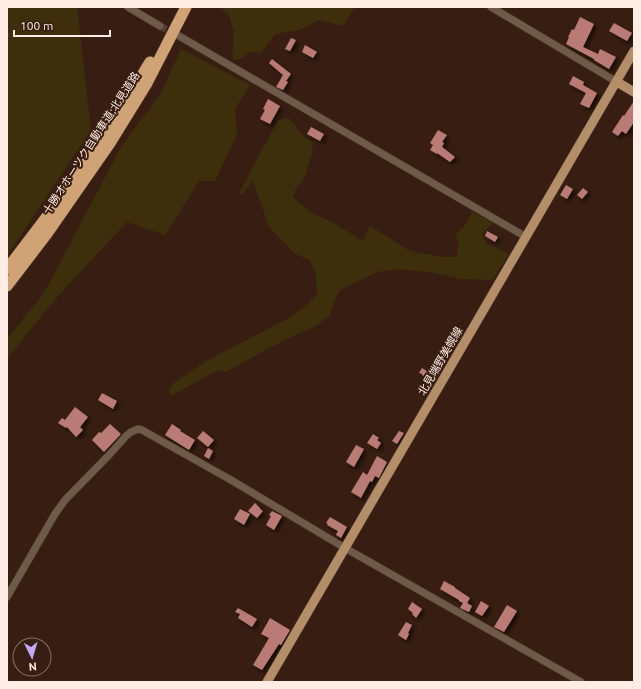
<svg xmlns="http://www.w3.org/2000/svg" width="641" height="689" font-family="Ubuntu,'Noto Sans JP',sans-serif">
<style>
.green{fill:#3d2f0c}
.building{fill:#ba7a76;filter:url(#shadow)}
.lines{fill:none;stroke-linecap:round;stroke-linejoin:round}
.minor-tunnel{stroke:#563d32;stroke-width:7;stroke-dasharray:7 3.5;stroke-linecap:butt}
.minor-casing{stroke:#543b2f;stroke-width:8}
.major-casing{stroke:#543b2f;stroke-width:10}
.highway-casing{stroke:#543b2f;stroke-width:12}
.minor{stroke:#6d5a49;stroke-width:7}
.major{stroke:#b48e69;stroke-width:9}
.highway{stroke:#d0a376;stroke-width:11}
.labels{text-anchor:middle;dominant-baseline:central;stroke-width:4;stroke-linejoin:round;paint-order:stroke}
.street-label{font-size:11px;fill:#ffece4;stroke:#381e12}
</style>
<defs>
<filter id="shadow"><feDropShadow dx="3" dy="3" stdDeviation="2" flood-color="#0009"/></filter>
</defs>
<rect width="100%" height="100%" fill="#381e12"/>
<path class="green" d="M7 7H77L91 130 7 256Z
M220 7H355L343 26 319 20 299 30 275 34 261 53 251 51 239 60 232 58 234 33 230 17Z
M181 49 250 85 235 109 237 135 215 181H199L165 235 127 222 56 298 7 359V339L44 293 121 147 161 93Z
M289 118 302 135 313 142 312 153 305 177 296 188 293 197 312 213 332 222 363 241 365 235 370 226 410 251 443 257H457L459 244 455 234 463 228 472 212 493 222 482 235 487 244 509 254 492 280 462 279 429 272 398 269 377 272 340 290 334 301 330 315 316 326 295 335 260 353 226 372 218 370 171 396 169 390 175 382 208 360 289 318 306 306 317 294 316 276 310 260 295 254 269 227 253 180 242 195 239 193 278 120Z"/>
<path class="building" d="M580 17 594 24 583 47 598 54 600 49 616 57 609 69 594 60V59L566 44 569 37H568L572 29 574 30Z
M614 23 632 33 627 41 609 31Z
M291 38 296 40 290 51 285 49Z
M305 45 317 52 313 58 302 52Z
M272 59 291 74 286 81 288 82 283 90 276 87 283 75 269 63Z
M573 76 584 82 583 85 597 93 589 108 580 104 586 93 569 84Z
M268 99 280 106 270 124 260 119 265 110 263 109Z
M634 101V122L626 134 622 131 618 136 612 132 623 115 624 116Z
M311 127 324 134 320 141 307 134Z
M438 130 447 135 442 142 444 143 442 147 455 157 450 162 437 153V154L430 150 433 145 430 143Z
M566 185 573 189 567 199 560 195Z
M583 188 588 192 582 199 577 195Z
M487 231 498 237 495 242 485 236Z
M422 368 433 375 430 380 422 375V374L419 373Z
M102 393 117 401 113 409 98 400Z
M75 407 88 417 80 427 83 430 76 437 67 427 66 428 58 423 62 418 65 420Z
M110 424 121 434 104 452 92 440 99 432 101 433Z
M172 424 181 430 180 431 195 440 189 450 165 435Z
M203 431 214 440 208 447 197 438Z
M399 431 404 433 397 444 392 441Z
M373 434 379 438 377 440 381 443 377 449 367 443Z
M356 445 364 449 354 467 346 462Z
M208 448 213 451 209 459 204 456Z
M377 456 387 462 379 478 375 476 372 482 370 481 361 498 351 492 363 472 367 475Z
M255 503 260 508V509L263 511 257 518 248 511Z
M240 509 250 514 244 525 234 519Z
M272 511 282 516 274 530 266 525 271 516 269 515Z
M330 517 347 527 341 538 336 535 338 531 327 525 328 524 326 523Z
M444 581 455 587V588L470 598 467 603 472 606 469 612 460 608 463 603 459 601V600L440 589Z
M481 601 489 606 482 616 475 612Z
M412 602 422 609 416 618 412 614 413 613 408 609Z
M507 605 517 611 504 632 494 627Z
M238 608 257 619 252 627 238 618 240 614 235 612Z
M270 618 290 630 281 645 279 644 262 670 253 665 269 638 261 634Z
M406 622 412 625 408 633 409 634 406 640 398 635Z"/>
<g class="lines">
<path class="minor-tunnel" d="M160 26 175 34"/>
<defs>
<path id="minor" d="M128 7 160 26
M491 7 617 82
M179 36 526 237
M7 597 55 514 65 500 109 455 126 436 131 432 138 429 142 430 231 480 345 548 581 682"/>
<path id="major" d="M617 82 634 92
M267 682 634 51"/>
<path id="highway" d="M7 269 61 198 103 139 150 62
M7 286 46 235 110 143 147 83 186 7"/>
</defs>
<use href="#minor" class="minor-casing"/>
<use href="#major" class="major-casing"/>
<use href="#highway" class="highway-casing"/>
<use href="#minor" class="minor"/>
<use href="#major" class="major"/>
<use href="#highway" class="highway"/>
</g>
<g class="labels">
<g class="street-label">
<text transform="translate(91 143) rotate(-57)">十勝オホーツク自動車道;北見道路</text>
<text transform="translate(440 361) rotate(-60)">北見端野美幌線</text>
</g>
</g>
<rect width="641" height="689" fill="none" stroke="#ffece4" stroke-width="16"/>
<g transform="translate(32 657) rotate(175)"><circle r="19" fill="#381e12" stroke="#887066"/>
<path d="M0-3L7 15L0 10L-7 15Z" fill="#c0a8f3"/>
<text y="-6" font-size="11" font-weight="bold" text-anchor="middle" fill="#ffece4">N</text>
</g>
<path d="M14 30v6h96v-6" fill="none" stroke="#ffece4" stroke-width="2"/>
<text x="20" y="30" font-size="12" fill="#ffece4" stroke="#381e12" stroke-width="3" paint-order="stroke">100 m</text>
</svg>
